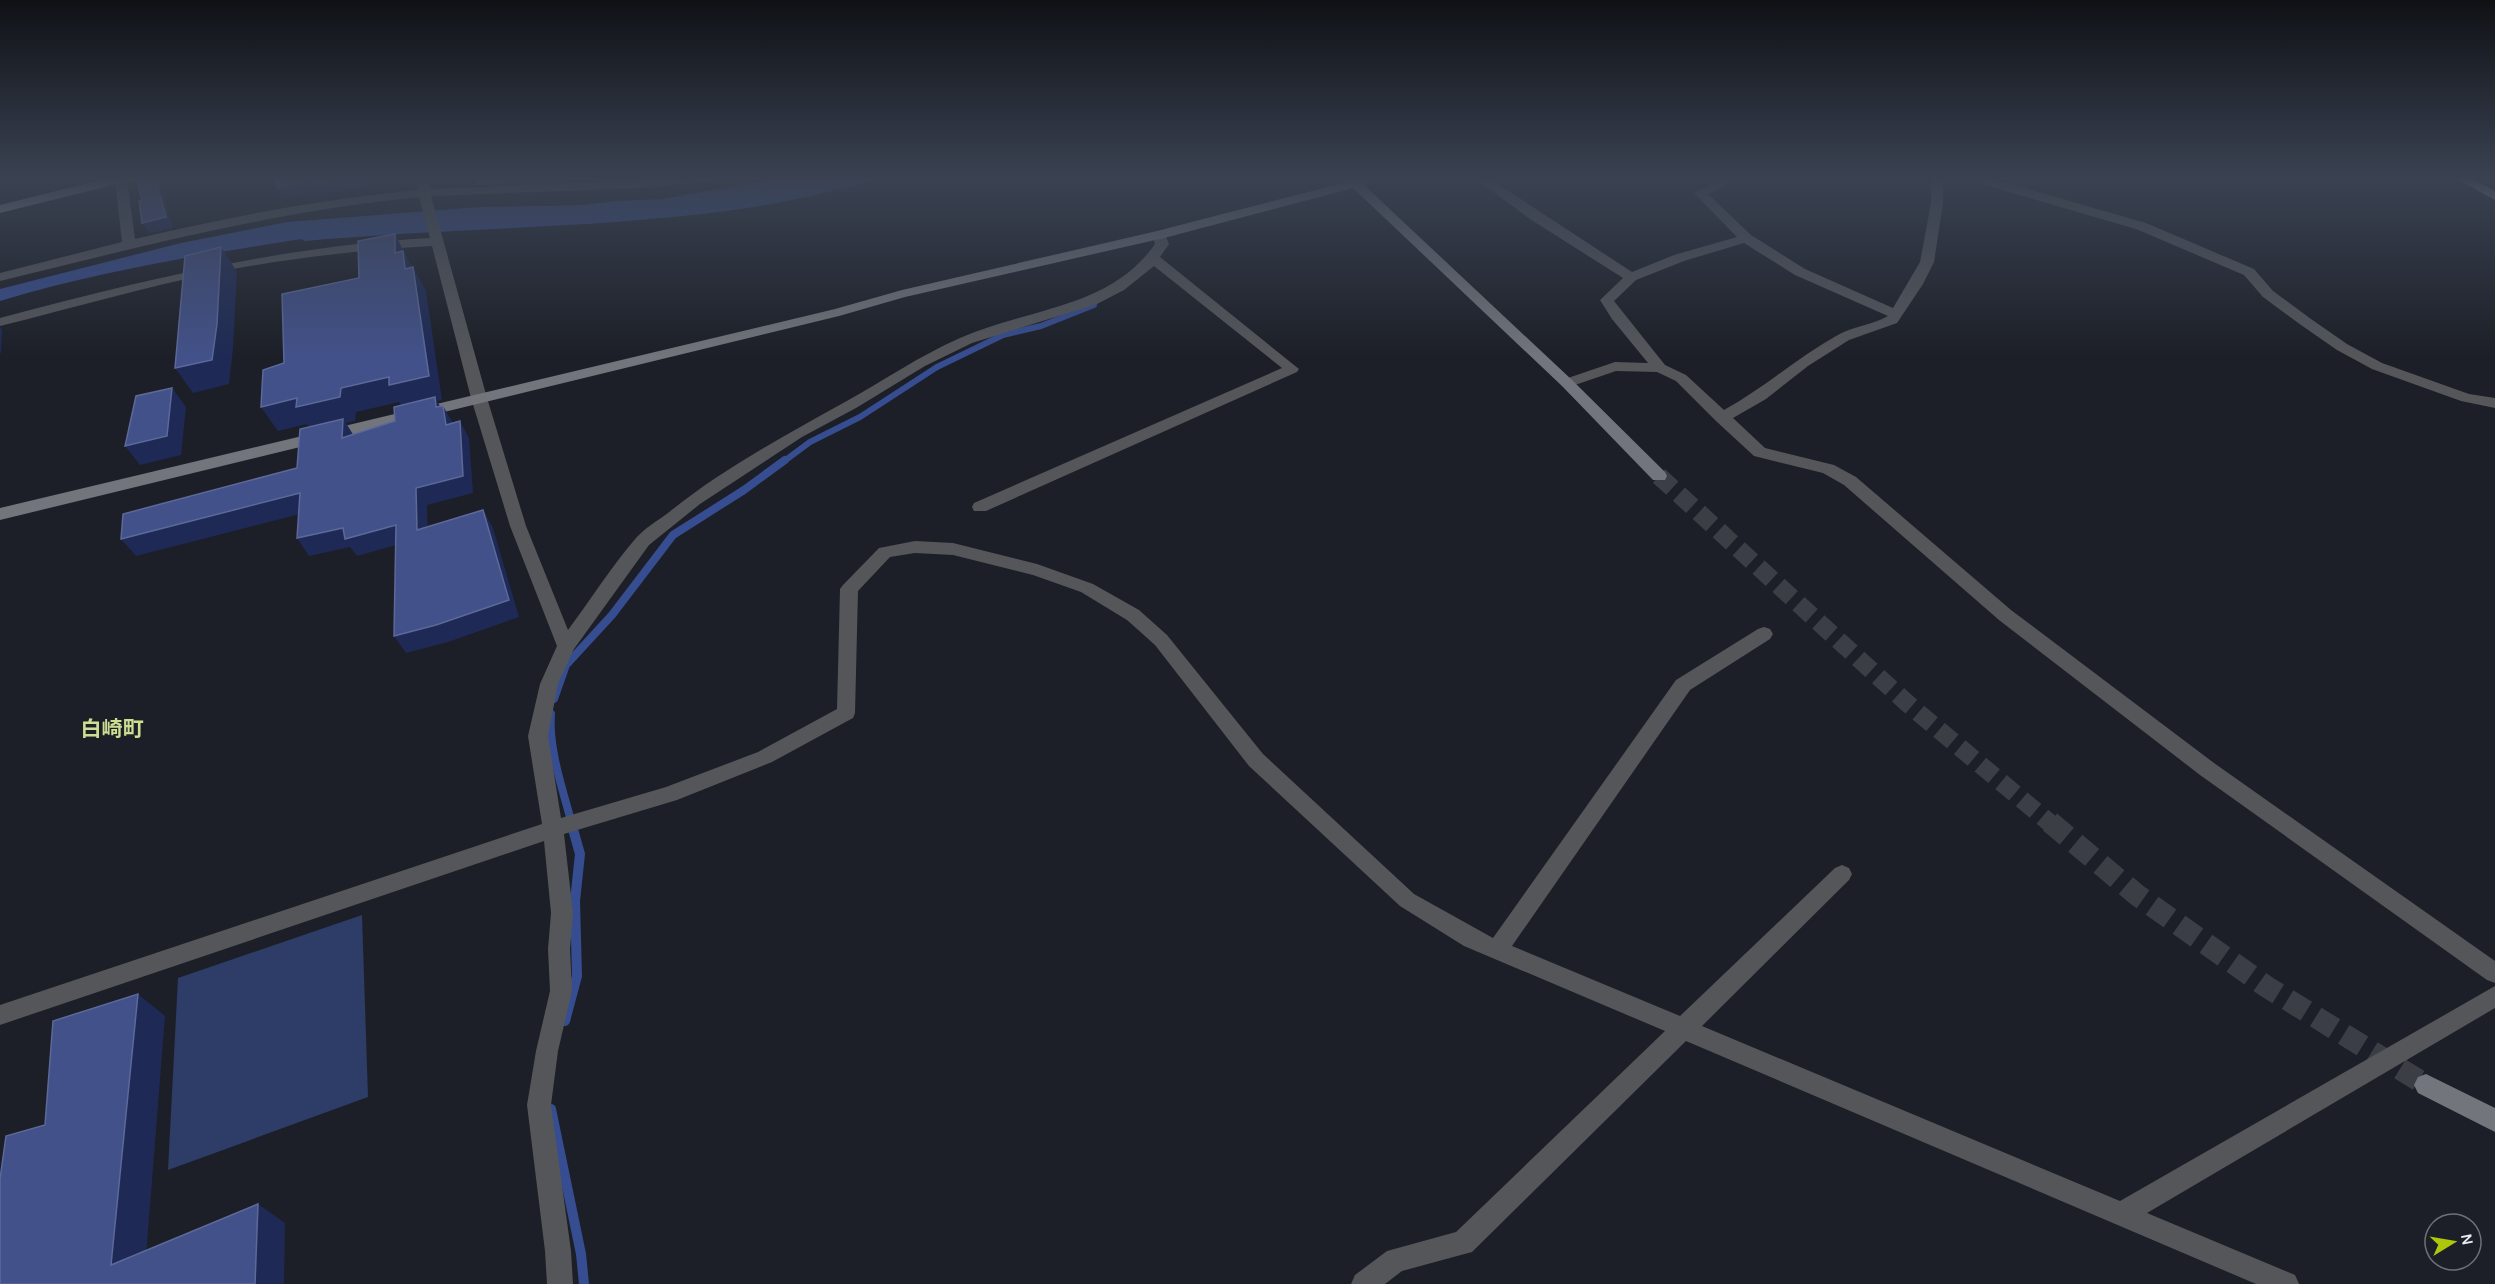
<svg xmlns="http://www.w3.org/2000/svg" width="2495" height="1284" font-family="Karla,'Noto Sans JP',sans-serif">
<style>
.green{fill:#2e3d67}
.water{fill:#374d91}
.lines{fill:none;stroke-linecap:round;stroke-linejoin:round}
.stream-far2{stroke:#374d91;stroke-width:6}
.stream-far1{stroke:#374d91;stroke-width:8}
.stream{stroke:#374d91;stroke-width:10}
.secondary-tunnel-far1{stroke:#3b3e45;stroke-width:18;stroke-dasharray:18 9;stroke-linecap:butt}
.secondary-tunnel{stroke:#3b3e45;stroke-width:22;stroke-dasharray:22 11;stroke-linecap:butt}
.street{fill:#54565a;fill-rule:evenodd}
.secondary{fill:#72757b;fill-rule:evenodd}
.primary{fill:#898c94;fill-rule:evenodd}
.highway{fill:#9ea2ac;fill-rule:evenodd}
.wall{fill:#2d3e7c}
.shaded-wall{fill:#1e2a55}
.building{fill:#425189;stroke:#5c6999;stroke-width:1.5}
.labels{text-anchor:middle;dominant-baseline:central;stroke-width:4.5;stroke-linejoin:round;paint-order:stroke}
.quarter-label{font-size:21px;font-weight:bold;fill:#cddd91;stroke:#1c1f27}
</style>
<rect width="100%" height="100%" fill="#1c1f27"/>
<path class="green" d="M362 915 368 1097 168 1170 178 978Z"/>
<path class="water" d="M789 177H891C837 190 782 204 727 211 587 229 445 228 305 241L301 239C200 255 98 271 0 301V289L181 243 287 222 479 207 583 205 615 201 662 199Z"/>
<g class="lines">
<path class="stream-far2" d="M783 462 810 442 860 417 937 367 1003 335 1041 326 1094 305"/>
<path class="stream-far1" d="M554 699 566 665 612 615 673 535 744 490 785 460
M551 714C548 747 563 791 572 824"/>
<path class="stream" d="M565 1021 577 976 575 901 580 854 571 822
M551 1109 581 1254 584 1284"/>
<path class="secondary-tunnel-far1" d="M1659 476 1907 703 2051 824"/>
<path class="secondary-tunnel" d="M2050 822 2137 895 2267 987 2426 1085"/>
<path class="street" d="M117 177H125L127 180 135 239C228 217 322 199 418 190V177H430V189L719 177 713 181 641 188 431 196 487 398 526 526 568 630C591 599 611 567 636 538 645 528 657 521 668 513 722 469 784 436 845 402 883 381 919 356 960 338 1027 308 1110 309 1155 244L1152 235 1154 232H1164L1169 244 1160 257 1299 369 1297 372 986 511H974L972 507 974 503 1282 368 1154 266 1124 290 1097 304 972 343 925 366 856 408 802 437 700 504 649 545 574 649 558 684 548 736 561 818 666 787 758 752 837 709 840 589 843 585 879 548 915 541 953 543 1037 564 1093 584 1139 610 1167 635 1263 754 1414 894 1493 938 1676 680 1758 629 1764 627 1770 629 1773 634 1770 639 1690 690 1512 946 1680 1016 1835 868 1842 865 1849 868 1852 874 1849 880 1702 1026 2120 1201 2495 986V1008L2147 1213 2295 1275 2299 1284H2256L1686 1041 1472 1252 1402 1271 1385 1284H1351L1355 1275 1387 1251 1456 1232 1665 1031 1464 946 1400 906 1249 766 1155 645 1127 620 1081 592 1033 575 953 555 915 553 890 557 858 591 855 713 853 718 772 762 677 800 564 834 573 913 570 949 572 991 558 1051 551 1105 571 1251 573 1284H547L545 1251 527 1105 536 1051 550 991 548 949 551 913 544 841 0 1025V1005L542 824 528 736 540 684 557 646 510 526 471 398 432 246C360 250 289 258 218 272 144 287 73 308 0 326V318C142 280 283 246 430 238L419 197C276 211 139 247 0 281V273L122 242 115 180Z
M1473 177H1487L1632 272 1674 255 1737 237 1694 193 1726 177H1743L1708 194 1751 235 1805 269 1893 308 1920 262 1931 203V177H1943V203L1934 262 1923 284 1897 323 1849 340 1808 366 1766 399 1733 418 1765 448 1834 465 1856 477 2011 610 2214 763 2495 961V983L2487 980 2200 775 1999 620 1844 485 1823 473 1754 456 1716 421 1676 381 1657 372 1616 371 1572 386H1562L1560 383 1562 380 1615 362 1648 363 1612 319 1600 300 1623 278 1530 219ZM1744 243 1795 275 1888 316C1873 325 1852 326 1836 336 1797 358 1764 388 1724 410L1686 375 1665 365 1614 301 1636 280 1684 261Z
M1966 177H1986L2146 223 2254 269 2273 291 2311 319 2347 344 2382 363 2469 394 2495 398V408L2461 401 2372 369 2337 350 2301 325 2263 297 2244 275 2136 229 1968 180Z"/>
<path class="secondary" d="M1342 177H1377L1364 185 1572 380 1665 472 1667 476 1665 480H1653L1562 386 1353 188 1164 238 905 297 839 316 0 520V508L835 309 902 290 1157 231 1347 182Z
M2426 1074 2495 1108V1132L2418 1093 2414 1085 2418 1077Z"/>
<path class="primary" d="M113 177H135L133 180 0 213V205Z"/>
<path class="highway" d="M2453 177H2469L2495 191V200Z"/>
</g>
<path class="wall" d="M475 177H508L504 184 478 185Z
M629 177H653L630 178Z"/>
<path class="shaded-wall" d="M155 177H158L173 228 150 233 142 223Z
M354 177H393L392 183 317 194 315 190 283 199 277 188 313 178Z
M502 177H508L504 184Z
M395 234 414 271 413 267 426 291 442 400 437 401 444 414 443 406 453 423 456 442 404 410 399 402 356 412 355 421 346 423 354 436 353 455 312 431 307 424 278 431 261 407 341 388 395 253Z
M221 247 237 272 233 348 229 384 193 393 175 368Z
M0 327 2 330 1 353H0Z
M172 388 186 407 181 455 140 465 125 446Z
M460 421 469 438 473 493 427 505 428 547 417 530 416 488Z
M300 493 312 511 136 556 121 539Z
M483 510 493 528 519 617 448 642 406 653 394 636Z
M396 525 407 542 357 556 350 547 309 556 297 538 343 528Z
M138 994 165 1016 144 1282 111 1265Z
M258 1204 285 1223 284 1284H255Z"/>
<path class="building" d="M136 177H155L166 217 142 223 139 201 142 200Z
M274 177H354L311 184 313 178 277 188Z
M395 234V253L403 251 405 269 413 267 429 376 389 385V377L341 388 340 397 296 407 297 398 261 407 263 370 284 363 282 294 359 278 358 241Z
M221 247 217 324 212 360 175 368 185 256Z
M172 388 167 436 125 446 136 396Z
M435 397 436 407 443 406 446 425 460 421 463 476 416 488 417 530 483 510 509 600 436 625 394 636 396 525 345 539 343 528 297 538 300 493 121 539 123 514 297 468 300 429 343 419 342 438 395 421 394 407Z
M138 994 111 1265 258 1204 255 1284H0V1179L6 1136 45 1125 53 1021Z"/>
<linearGradient id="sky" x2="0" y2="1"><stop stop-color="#0f1115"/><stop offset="0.5" stop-color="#3a4252"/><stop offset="1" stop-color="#3a4252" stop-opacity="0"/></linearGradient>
<rect width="2495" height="357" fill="url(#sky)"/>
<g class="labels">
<g class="quarter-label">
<text x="112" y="729">白崎町</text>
</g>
</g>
<g transform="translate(2453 1242) rotate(79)"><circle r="28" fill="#1c1f27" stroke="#6e7178" stroke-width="1.5"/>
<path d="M0-4.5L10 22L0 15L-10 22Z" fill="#aec60c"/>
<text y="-9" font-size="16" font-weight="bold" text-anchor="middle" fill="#eaecf2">N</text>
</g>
</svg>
